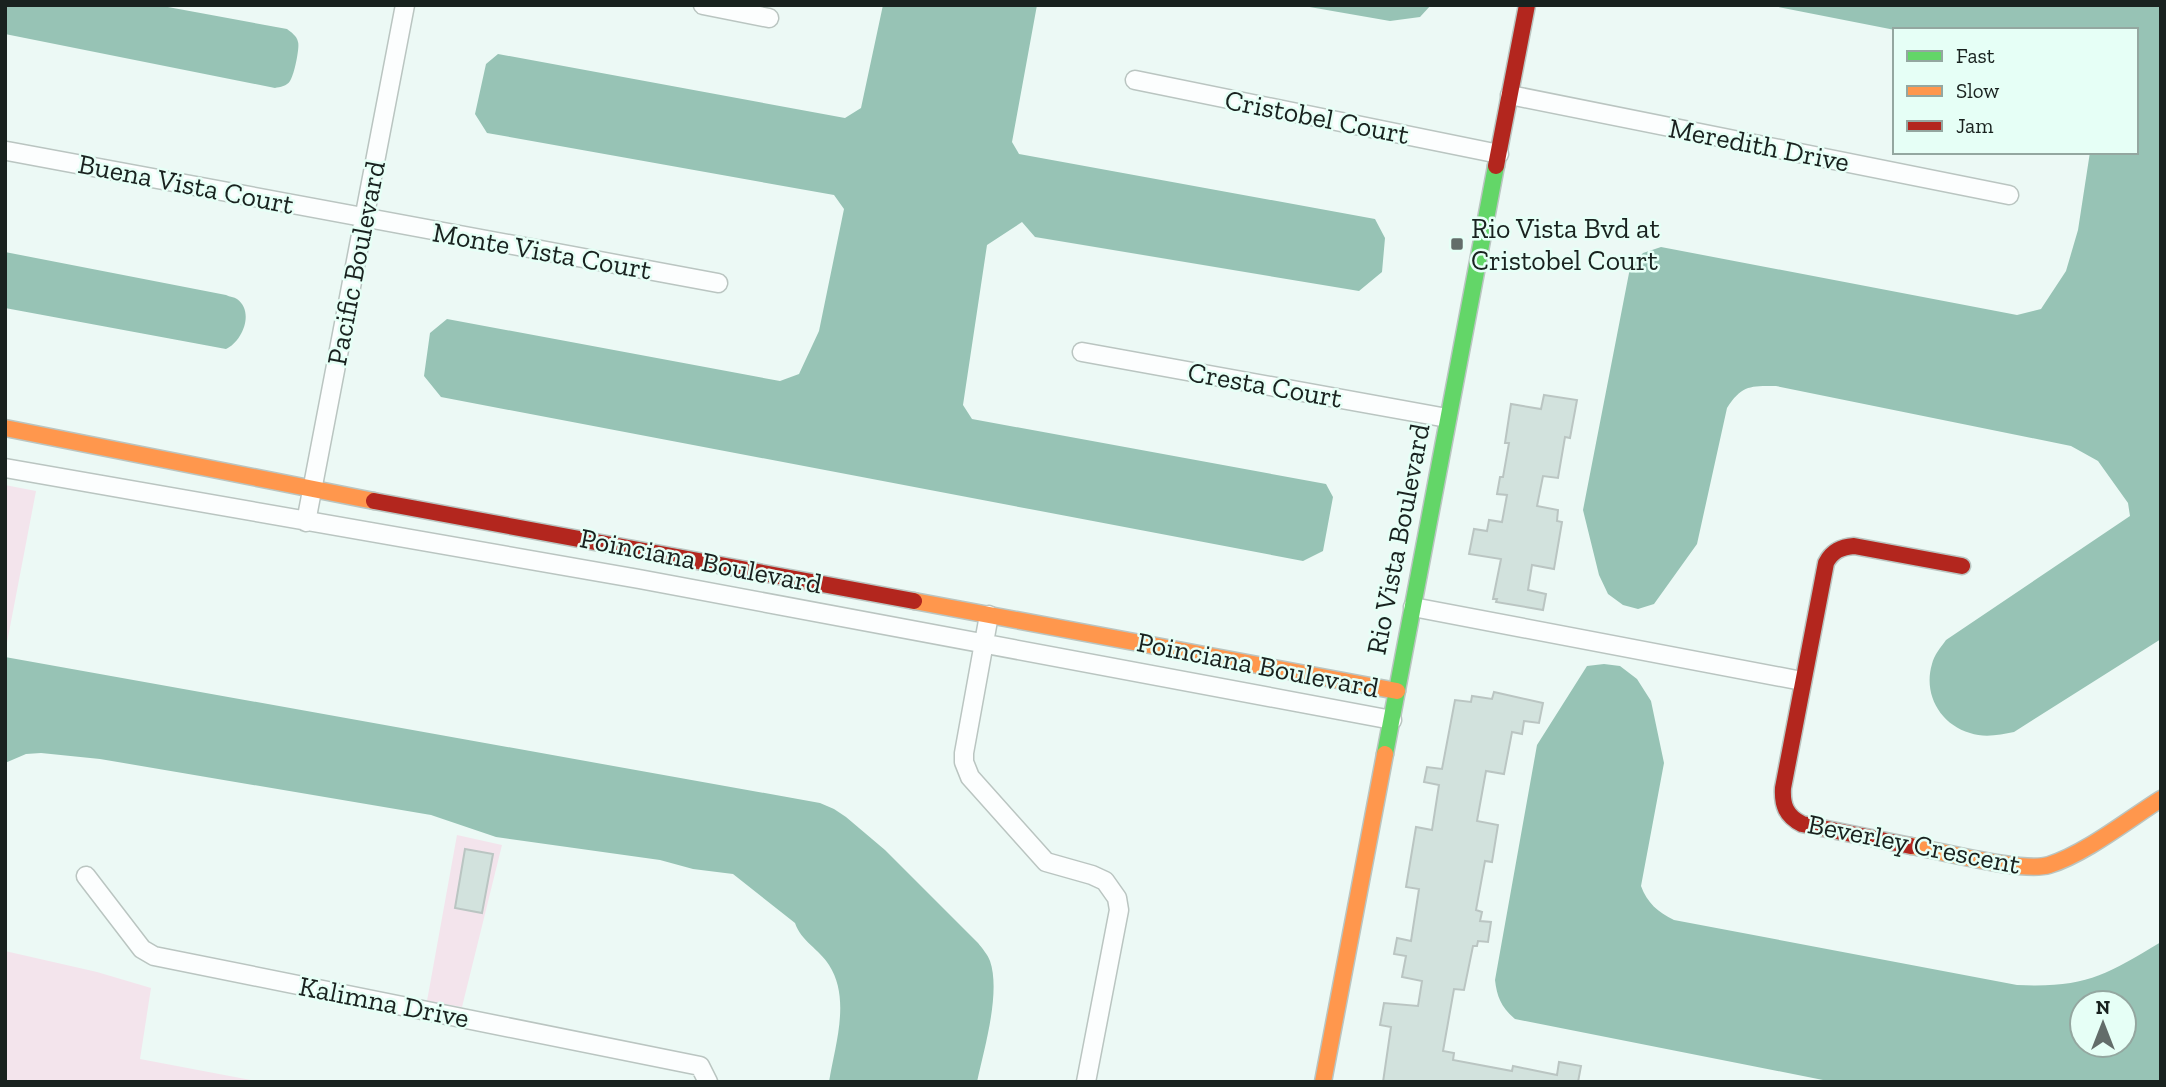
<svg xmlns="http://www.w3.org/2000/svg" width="2166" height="1087" font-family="'Zilla Slab',serif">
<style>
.green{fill:#f3e4ec}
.water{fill:#97c3b5;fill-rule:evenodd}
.building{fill:#d2e2dd;stroke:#bac5c2;stroke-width:2}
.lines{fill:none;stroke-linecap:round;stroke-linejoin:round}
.street-casing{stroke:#bac5c1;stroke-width:21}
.fast-casing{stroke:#bac5c1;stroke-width:19}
.slow-casing{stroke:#bac5c1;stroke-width:19}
.jam-casing{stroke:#bac5c1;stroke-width:19}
.street{stroke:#fcfefe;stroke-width:18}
.fast{stroke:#63d668;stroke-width:16}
.slow{stroke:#ff974d;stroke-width:16}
.jam{stroke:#b3261e;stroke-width:16}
.poi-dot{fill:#636d6a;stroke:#e6fff6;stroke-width:2.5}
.labels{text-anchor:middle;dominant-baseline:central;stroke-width:5;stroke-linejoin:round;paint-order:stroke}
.street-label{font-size:28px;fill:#19221f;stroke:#e6fff6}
.poi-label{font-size:28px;fill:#19221f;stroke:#e6fff6;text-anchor:start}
</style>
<rect width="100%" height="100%" fill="#ecf9f5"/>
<path class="green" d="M5 485 36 491 5 653Z
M457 835 502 845 462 1007 427 1001Z
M5 951 97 972 151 988 140 1059 261 1082H5Z"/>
<path class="water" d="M5 5H157L287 29C291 32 297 36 298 42 300 47 294 76 290 81 287 86 280 87 275 88L5 34Z
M883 5H1037L1012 142 1019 154 1375 219 1385 238 1382 272 1359 291 1035 237 1022 222 987 245 963 405 972 419 1326 484 1333 497 1323 551 1303 561 441 397 424 376 430 333 447 319 780 381 799 374 819 331 844 209 834 195 487 133 475 114 486 64 498 54 845 118 861 108Z
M1298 5H1431L1420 17 1390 21Z
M1768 5H2161V639L2014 732C2000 735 1984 738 1970 733 1940 724 1923 694 1932 664 1934 655 1941 647 1946 640L2130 516 2128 503 2098 461 2071 446 1776 386C1750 386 1742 385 1727 408L1697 544 1654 604 1638 609 1623 605 1608 594 1599 575 1583 510 1630 268 1643 253 1661 247 2017 315 2041 309 2066 271 2078 230 2090 152H2136V30H1895Z
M5 252 226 295C230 297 234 297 237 299 255 312 242 342 226 349L5 308Z
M5 657 820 803 834 809 846 817 885 850 978 943C982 948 988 955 990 961 1001 993 984 1049 977 1082H829C835 1045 851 999 829 965 819 949 801 941 795 923L733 874 693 869 660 860 496 837 431 815 100 759 41 753 26 754 5 763Z
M1604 664 1620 666 1637 679 1651 701 1664 763 1641 886C1647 903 1658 912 1674 920L2017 985C2085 988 2104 976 2161 942V1082H1833L1515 1019C1501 1007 1497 997 1495 980L1537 745 1587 666ZM2124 1003V1045H2082V1003Z"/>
<path class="building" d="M1544 395 1577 400 1570 438 1565 437 1558 478 1543 476 1537 506 1558 510 1557 521 1562 522 1554 569 1532 565 1528 590 1546 594 1543 610 1496 602 1497 599H1493L1501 559 1469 554 1474 529 1487 531 1489 520 1502 522 1507 495 1497 494 1500 477H1503L1509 443H1505L1511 404 1541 409Z
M1494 692 1543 703 1539 723 1524 721 1522 734 1512 732 1504 774 1486 771 1477 821 1498 825 1492 862 1485 861 1476 910 1482 912 1480 921 1491 922 1488 942 1478 941 1477 946H1473L1464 990 1454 989 1443 1051 1454 1053 1453 1060 1512 1071 1513 1066 1557 1075 1559 1062 1581 1066 1578 1082H1383L1391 1027 1380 1025 1384 1003 1418 1006 1422 981 1402 977 1406 956 1394 954 1397 938 1411 941 1419 889 1406 887 1416 827 1432 830 1439 785 1424 782 1427 767 1442 769 1455 700 1471 702 1472 696 1492 699Z
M465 849 493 854 482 913 455 908Z"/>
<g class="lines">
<defs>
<path id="street" d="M703 5 769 18
M1135 80 1499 154
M1510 95 2009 195
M7 151 718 283
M1082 352 1447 418
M5 468 639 579 1392 720
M306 522 405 5
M1413 607 1802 681
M989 615 964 753V762L970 777 1046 862 1092 875 1105 881 1117 898 1119 910 1086 1082
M86 876 142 949 154 956 700 1066 708 1082"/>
<path id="fast" d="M1385 754 1496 166"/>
<path id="slow" d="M5 428 374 501
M914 601 1397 691
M1911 846C1941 851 2023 873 2049 865 2085 854 2129 819 2161 799
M1323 1082 1385 754"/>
<path id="jam" d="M1496 166 1527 5
M374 501 914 601
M1911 846 1802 824C1786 816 1782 805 1783 788L1826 563C1832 551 1841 547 1854 546L1962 566"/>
</defs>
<use href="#street" class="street-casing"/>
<use href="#fast" class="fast-casing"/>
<use href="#slow" class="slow-casing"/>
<use href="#jam" class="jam-casing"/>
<use href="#street" class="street"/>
<use href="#fast" class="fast"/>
<use href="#slow" class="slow"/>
<use href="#jam" class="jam"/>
</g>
<rect class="poi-dot" x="1450" y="237" width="14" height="14" rx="3.5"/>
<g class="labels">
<g class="street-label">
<text transform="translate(1317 117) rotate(11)">Cristobel Court</text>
<text transform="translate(1759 145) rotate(11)">Meredith Drive</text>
<text transform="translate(186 184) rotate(11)">Buena Vista Court</text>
<text transform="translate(542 251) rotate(10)">Monte Vista Court</text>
<text transform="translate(356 263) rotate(-79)">Pacific Boulevard</text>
<text transform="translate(1265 385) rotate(10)">Cresta Court</text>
<text transform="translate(1398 539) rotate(-79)">Rio Vista Boulevard</text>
<text transform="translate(701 561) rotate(11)">Poinciana Boulevard</text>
<text transform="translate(1258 665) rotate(11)">Poinciana Boulevard</text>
<text transform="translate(1914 844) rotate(11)">Beverley Crescent</text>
<text transform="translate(384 1002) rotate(11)">Kalimna Drive</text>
</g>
<g class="poi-label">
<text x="1471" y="228">Rio Vista Bvd at<tspan x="1471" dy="32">Cristobel Court</tspan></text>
</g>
</g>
<rect width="2166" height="1087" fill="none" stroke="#19221f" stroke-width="14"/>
<rect x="1893" y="28" width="245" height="126" fill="#e6fff6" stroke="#94a7a0" stroke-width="2"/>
<rect x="1907" y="51" width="35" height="10" fill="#63d668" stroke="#94a7a0" stroke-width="2"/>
<text x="1956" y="63" font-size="21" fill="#19221f">Fast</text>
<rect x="1907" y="86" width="35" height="10" fill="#ff974d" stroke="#94a7a0" stroke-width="2"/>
<text x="1956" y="98" font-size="21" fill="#19221f">Slow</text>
<rect x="1907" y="121" width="35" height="10" fill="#b3261e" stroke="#94a7a0" stroke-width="2"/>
<text x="1956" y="133" font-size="21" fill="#19221f">Jam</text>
<g transform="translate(2103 1024)"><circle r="33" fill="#e6fff6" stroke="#94a7a0" stroke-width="2"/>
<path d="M0-5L12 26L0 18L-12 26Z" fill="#636d6a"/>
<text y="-10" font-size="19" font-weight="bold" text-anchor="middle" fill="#19221f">N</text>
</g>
</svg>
